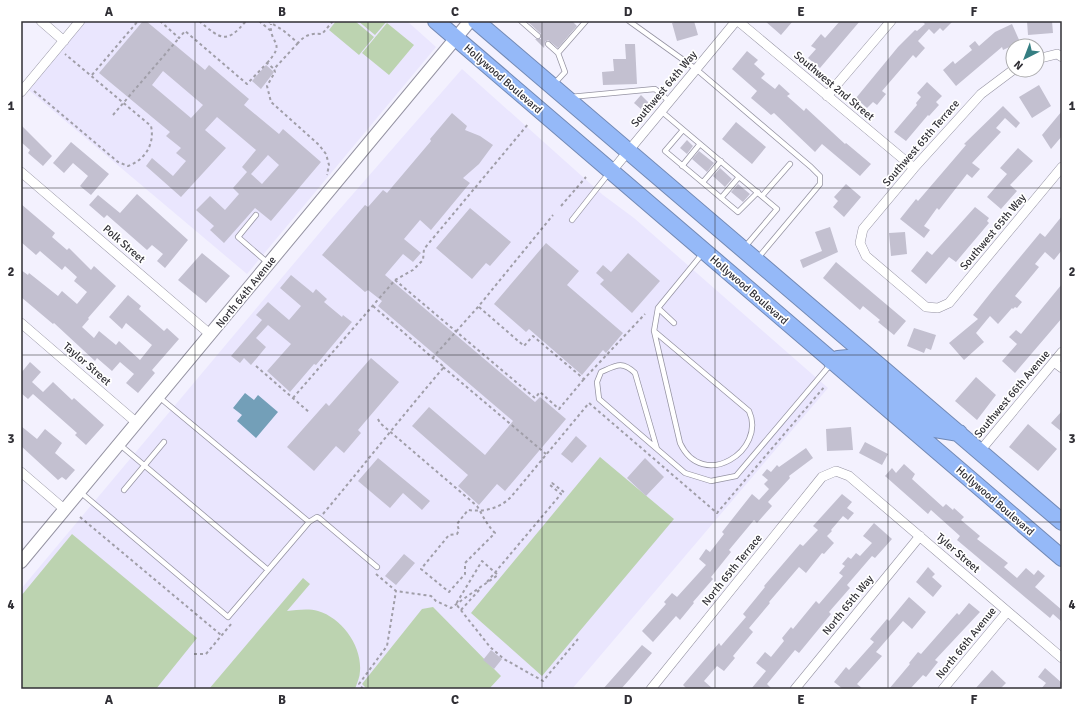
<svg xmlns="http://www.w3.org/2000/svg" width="1083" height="710" font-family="Signika,sans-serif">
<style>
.built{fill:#eae6fe}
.green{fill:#bcd3b0}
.water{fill:#739fb8}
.building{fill:#c3c0d0;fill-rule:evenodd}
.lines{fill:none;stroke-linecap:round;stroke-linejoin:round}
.lane-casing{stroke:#9593a2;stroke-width:6}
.street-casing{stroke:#9593a2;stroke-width:10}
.secondary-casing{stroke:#9593a2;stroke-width:14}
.highway-casing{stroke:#7289b4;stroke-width:18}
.path{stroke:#a09ea8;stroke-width:2;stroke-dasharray:3 3;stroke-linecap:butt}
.lane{stroke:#fff;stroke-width:4.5}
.street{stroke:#fff;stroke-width:9}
.secondary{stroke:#fff;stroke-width:12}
.highway{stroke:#95b9f8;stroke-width:16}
.grid{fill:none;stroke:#302f35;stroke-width:1;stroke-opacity:0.55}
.labels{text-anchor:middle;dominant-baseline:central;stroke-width:3.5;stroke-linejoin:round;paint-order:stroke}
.street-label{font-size:11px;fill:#302f35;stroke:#fff}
.neatline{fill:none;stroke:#302f35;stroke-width:1.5}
.grid-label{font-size:13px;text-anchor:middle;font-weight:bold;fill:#302f35}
</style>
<rect width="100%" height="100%" fill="#f3f1fe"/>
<path class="built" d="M81 21H407L436 47 247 274 25 87Z
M462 69 603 195 634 218 828 388 572 689H21V589L332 218Z"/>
<path class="green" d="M336 21H355L374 37 359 55 329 30Z
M358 21H387L375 35Z
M387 23 414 45 389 75 362 53Z
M600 457 674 519 542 676 471 613Z
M72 534 197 638 156 689H21V596Z
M303 578 310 584 287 611C297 610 308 608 318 611 342 618 362 646 360 671 360 677 357 683 355 689H209Z
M433 607 501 676 489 689H367L362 684 422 609Z"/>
<path class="water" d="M245 393 254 400 258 395 278 412 256 438 237 421 242 415 233 408Z"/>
<path class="building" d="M143 21H146L205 70 209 65 249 99 244 105 279 134 283 129 321 162 271 221 255 208 224 243 210 230 214 226 196 210 210 196 225 210 239 194 233 188 247 172 242 167 256 150 217 117 205 130 226 148 181 197 146 166 152 158 173 176 186 161 176 153 181 148 166 136 170 132 99 73ZM163 71 203 105 191 118 152 85ZM268 155 279 165 262 184 251 174Z
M527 21H572L577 26 558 48 548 40 545 42 544 48 535 39H541V34Z
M678 21H694L698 35 677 41 672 23Z
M765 21H793L781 35Z
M840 21H860L820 68 808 58 816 49 811 46 821 34 825 38Z
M922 21H953L943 31 940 28 934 34 929 29 918 41 925 48 916 58 913 55 882 91 886 94 877 105 873 102 867 108 856 98 898 47 915 30 917 31 925 24Z
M1027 21H1052L1053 33 1028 35Z
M1012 24 1020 42 1003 50 1002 47 956 86 943 70 953 61 955 64 972 50 969 46 975 41 979 46 995 32Z
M625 44H635L637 84 603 85 602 72 614 71 613 59H626Z
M747 51 758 60 754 64 765 74 761 78 775 89 779 84 790 94 787 96 804 111 806 108 845 144 846 143 871 164 860 176 822 144 815 152 774 113 771 115 751 98 757 91 732 69Z
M266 65 274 72 261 89 252 81Z
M927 82 942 96 936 102 939 105 929 116 928 115 906 141 894 132 917 105 916 103 921 97 917 93Z
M1039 85 1051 106 1032 118 1019 97Z
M641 95 649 103 642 110 634 103Z
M1003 106 1020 123 1016 128 1005 118 996 128 1001 132 972 163 980 169 972 178 967 174 939 210 937 208 924 226 930 230 924 238 900 219 916 199 918 201 966 145 964 144Z
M1062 111V136L1051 149 1042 135Z
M452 113 467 126 465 130 480 136 493 145 479 164 463 178 470 183 431 230 420 220 404 239 421 253 413 262 403 254 385 275 535 402 540 397 566 419 505 491 497 484 479 505 458 486 468 475 412 426 429 407 485 455 513 421 378 306 382 301 368 290 365 292 322 255 365 205 368 207 383 190 387 193 431 141 430 139Z
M736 122 766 147 752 164 722 139Z
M21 125 52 156 43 166 28 153 30 150 21 142Z
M687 140 693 146 687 154 680 148Z
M71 142 109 174 91 195 80 186 88 176 73 163 64 173 53 163Z
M1018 148 1033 161 1010 185 1017 191 1001 209 987 197 1007 174 1000 168Z
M699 151 714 163 707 172 692 159Z
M720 168 732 179 725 187 713 176Z
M738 184 750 194 743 202 731 192Z
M846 184 861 197 844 217 833 207 838 201 834 197Z
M137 194 188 240 165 268 157 261 163 254 152 245 147 250 107 215 104 218 89 205 98 195 120 213Z
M21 204 55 233 52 237 67 250 69 248 91 270 94 266 116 286 88 318 89 319 82 327 94 338 99 331 116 345 119 341 140 360 152 345 126 323 122 329 109 317 128 295 141 306 139 309 164 331 167 328 179 339 152 370 155 373 138 393 126 383 134 374 120 362 112 371 97 358 95 361 54 323 53 324 21 297V270L28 275 29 273 58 296 62 291 77 304 87 292 74 281 77 277 65 266 62 270 40 251 36 255 21 242Z
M975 207 989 218 987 221 989 223 956 262 949 257 926 284 911 271 927 251 932 255Z
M470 208 511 242 490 266 486 263 472 279 436 248Z
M1062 216V250L1054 260 1045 252 1035 264 1039 267 1015 296 1022 302 1017 308 1015 307 1013 309 1012 308 998 324 990 316 976 333 984 342 964 360 949 343 978 319 973 315 992 291 1040 233 1045 237Z
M830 227 838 252 803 268 800 260 822 251 815 232Z
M905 232 907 254 891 256 889 233Z
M546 243 579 271 567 285 623 333 606 353 603 350 582 375 529 329 526 332 494 304Z
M202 253 230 276 206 303 178 280Z
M628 253 660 281 632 313 600 284 604 280 596 273 603 265 611 272Z
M836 262 906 321 894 335 878 322 880 320 863 306 860 310 823 278Z
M291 275 313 293 316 289 327 299 324 302 342 317 343 315 352 322 316 365 314 364 290 392 267 371 291 344 268 325 256 338 266 347 251 365 244 358 240 363 231 356 262 320 256 315 268 302 289 320 301 306 280 288Z
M1062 284V318L1015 373 1002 361 1017 344 1009 337 1016 330 1021 334Z
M914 328 936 335 931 350 926 348 924 353 907 346Z
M371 358 399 382 358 430 361 433 344 453 336 446 314 471 287 447 326 403 329 406Z
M30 362 41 372 32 382 43 392 53 382 72 400 74 398 104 425 86 445 75 435 77 433 33 394 28 399 21 393V373Z
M976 377 996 395 977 420 955 401Z
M1062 411V432L1051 423Z
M1028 424 1057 449 1038 471 1009 447Z
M21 426 37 439 45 429 62 443 55 453 75 470 66 480 62 477 58 480 21 446Z
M851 427 853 450 827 451 826 429Z
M576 436 587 446 572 463 561 454Z
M865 442 888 454 882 465 859 453Z
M806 448 813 458 789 476 790 478 768 502 772 506 757 523 754 520 729 550 731 552 711 577 713 579 693 602 694 603 680 620 676 616 653 642 642 631 666 604 664 602 672 593 677 597 706 565 699 559 706 549 710 552 724 534 722 532 752 494 759 500 769 489 764 484 768 480 762 475 767 469 771 472 777 465 779 467Z
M378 458 430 501 422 510 403 493 390 508 358 481Z
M645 458 664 477 646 496 627 478Z
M904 464 915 474 912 479 943 507 946 504 953 510 954 508 964 517 961 520 980 536 977 539 1008 563 1004 567 1017 578 1026 568 1034 575 1038 570 1045 576 1035 587 1062 610V622L1053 614 1050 618 1026 598 957 540 960 536 931 510 928 514 885 476 892 468 896 473Z
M842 494 852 502 847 508 854 513 848 520 843 516 831 530 832 531 827 536 834 543 824 554 822 553 806 573 799 567 769 602 770 603 749 628 753 632 733 656 735 658 724 671 717 666 704 681 713 689H687L683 685 719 643 721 646 746 617 743 614 765 587 764 586 800 544 803 546 818 530 813 526Z
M874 523 892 539 875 558 872 556 847 585 850 588 829 612 831 614 799 653 795 650 767 684 772 689H751L766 671 756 663 765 652 771 657 784 641 782 638 791 627 793 629 816 601 819 604 843 576 839 573 845 566 842 564 848 557 851 559 856 553 860 556 872 543 863 536Z
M404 554 415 563 396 585 385 576Z
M928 567 935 574 932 577 942 586 933 597 916 582Z
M909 597 926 612 912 629 903 621 876 652 882 656 857 684 863 689H843L834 682 846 667 849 670 874 642 870 639 887 619 889 621Z
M969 603 980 612 935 660 938 662 926 677 923 675 910 689H889L910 664 909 663 918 652 921 654 957 613 959 615Z
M642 645 652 653 629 680 621 689H603Z
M491 650 502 659 494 669 483 660Z
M1045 668 1062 683V689H1041L1046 683 1038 677Z
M992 670 1006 683 1000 689H975Z"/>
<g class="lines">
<defs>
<path id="lane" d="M521 21 538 36
M629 21 696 69 811 167 820 176V184L758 258
M548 44 558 53 565 72 554 84
M558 53 586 21
M570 97 655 89 669 101
M661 111 777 209 744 248
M683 130 665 151 738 212 758 192
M682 166 700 144
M703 182 721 161
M762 196 790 164
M721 198 739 177
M256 215 238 237 268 263
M572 220 609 173
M658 308 674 323
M654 331 749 411C767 450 703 492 680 443L654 331 658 308 703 253
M119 444 268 570
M657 449 599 399 597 382 601 372C617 365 622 361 635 373L657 449 685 473 711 481 736 476 830 365
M124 490 164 442
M79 491 228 617 309 522 159 397
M309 522 317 517 319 518 377 567"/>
<path id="street" d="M41 21 64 41
M738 21 914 168
M1037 59 1057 54 1062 57
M1013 70 981 94 914 168 863 229 860 243 866 256 926 307 938 308 949 303 1062 167
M21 92 80 21
M827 96 891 21
M21 172 211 335
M611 172 736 21
M21 323 137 423
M1054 362 1062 368
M980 451 1062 352
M21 472 64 509
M651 689 822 477 836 471 849 476 1062 658
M795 689 920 536
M943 689 1007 612"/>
<path id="secondary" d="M21 562 470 21"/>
<path id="highway" d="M436 21 1062 558
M476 21 1062 522
M832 362 838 359 848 358 935 429 959 433"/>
</defs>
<use href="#lane" class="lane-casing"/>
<use href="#street" class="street-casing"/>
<use href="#secondary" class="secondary-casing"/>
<use href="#highway" class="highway-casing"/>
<path class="path" d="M160 21 179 38 185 31 247 84 267 63 274 69
M199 21C221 39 226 45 246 21
M259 21 271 31
M268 21 284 31 298 43C305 35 311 33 322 34L333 21
M298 43 274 69 275 72 267 86 271 102 319 145 326 154 329 165 327 175
M267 63C287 41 269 45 271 24
M92 75 138 21
M34 91 118 162 128 166C145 160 155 144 151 126L65 54
M113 115 179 38
M561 206 586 177
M395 280 535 398 540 392 559 409 584 379
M373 306 434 359
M479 307 524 346 533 336 584 379 645 314
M256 366 310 413
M443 367 546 454
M293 398 395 280 413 270 423 260 424 249 529 123
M378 419 380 423 477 506C483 516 487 525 495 533L465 563V574L449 592 421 569 449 535 457 534 459 530 457 524 468 510C484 512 499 509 511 497L589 403 717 513 825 386
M323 514C364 465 403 415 444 367L433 358 435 355 478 307 553 215
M80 517 221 635
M376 574 396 591 431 596 436 601 451 608C466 597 482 586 498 575L482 561 456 604 490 647 504 659 543 681 578 639
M487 582 561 494 550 485 552 483 565 493
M461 610 481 588
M194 654H206L232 623
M363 689 359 684 387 646 396 591"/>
<use href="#lane" class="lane"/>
<use href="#street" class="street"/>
<use href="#secondary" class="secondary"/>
<use href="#highway" class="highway"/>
</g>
<path class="grid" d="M195 21V689M368 21V689M542 21V689M715 21V689M888 21V689M21 188H1062M21 355H1062M21 522H1062"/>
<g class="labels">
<g class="street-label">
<text transform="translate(503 79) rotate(41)">Hollywood Boulevard</text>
<text transform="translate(834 86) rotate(40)">Southwest 2nd Street</text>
<text transform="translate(664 89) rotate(-50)">Southwest 64th Way</text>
<text transform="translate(921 143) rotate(-49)">Southwest 65th Terrace</text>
<text transform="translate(993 232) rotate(-50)">Southwest 65th Way</text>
<text transform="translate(124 244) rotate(41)">Polk Street</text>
<text transform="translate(749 290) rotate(41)">Hollywood Boulevard</text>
<text transform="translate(246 292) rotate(-51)">North 64th Avenue</text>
<text transform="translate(87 364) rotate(41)">Taylor Street</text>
<text transform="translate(1012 394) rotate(-50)">Southwest 66th Avenue</text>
<text transform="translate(995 501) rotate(41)">Hollywood Boulevard</text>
<text transform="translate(958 553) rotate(41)">Tyler Street</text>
<text transform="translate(732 570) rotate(-51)">North 65th Terrace</text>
<text transform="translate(848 605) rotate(-51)">North 65th Way</text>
<text transform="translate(966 643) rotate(-51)">North 66th Avenue</text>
</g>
</g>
<rect width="1083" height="710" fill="none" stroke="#ffffff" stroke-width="44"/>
<g transform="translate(1025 58) rotate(222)"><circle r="19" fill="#ffffff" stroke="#acacae"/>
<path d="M0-3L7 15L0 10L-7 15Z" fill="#357e82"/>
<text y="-6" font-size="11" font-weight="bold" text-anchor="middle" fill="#302f35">N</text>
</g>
<rect x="22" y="22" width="1039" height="666" class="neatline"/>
<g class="grid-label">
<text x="109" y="16">A</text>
<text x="282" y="16">B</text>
<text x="455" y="16">C</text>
<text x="628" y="16">D</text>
<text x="801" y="16">E</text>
<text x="974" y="16">F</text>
<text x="11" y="110">1</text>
<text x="1072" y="110">1</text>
<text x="11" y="276">2</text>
<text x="1072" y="276">2</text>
<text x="11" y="443">3</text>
<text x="1072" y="443">3</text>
<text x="11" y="609">4</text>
<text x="1072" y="609">4</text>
<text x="109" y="704">A</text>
<text x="282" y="704">B</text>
<text x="455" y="704">C</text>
<text x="628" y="704">D</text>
<text x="801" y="704">E</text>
<text x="974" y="704">F</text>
</g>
</svg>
